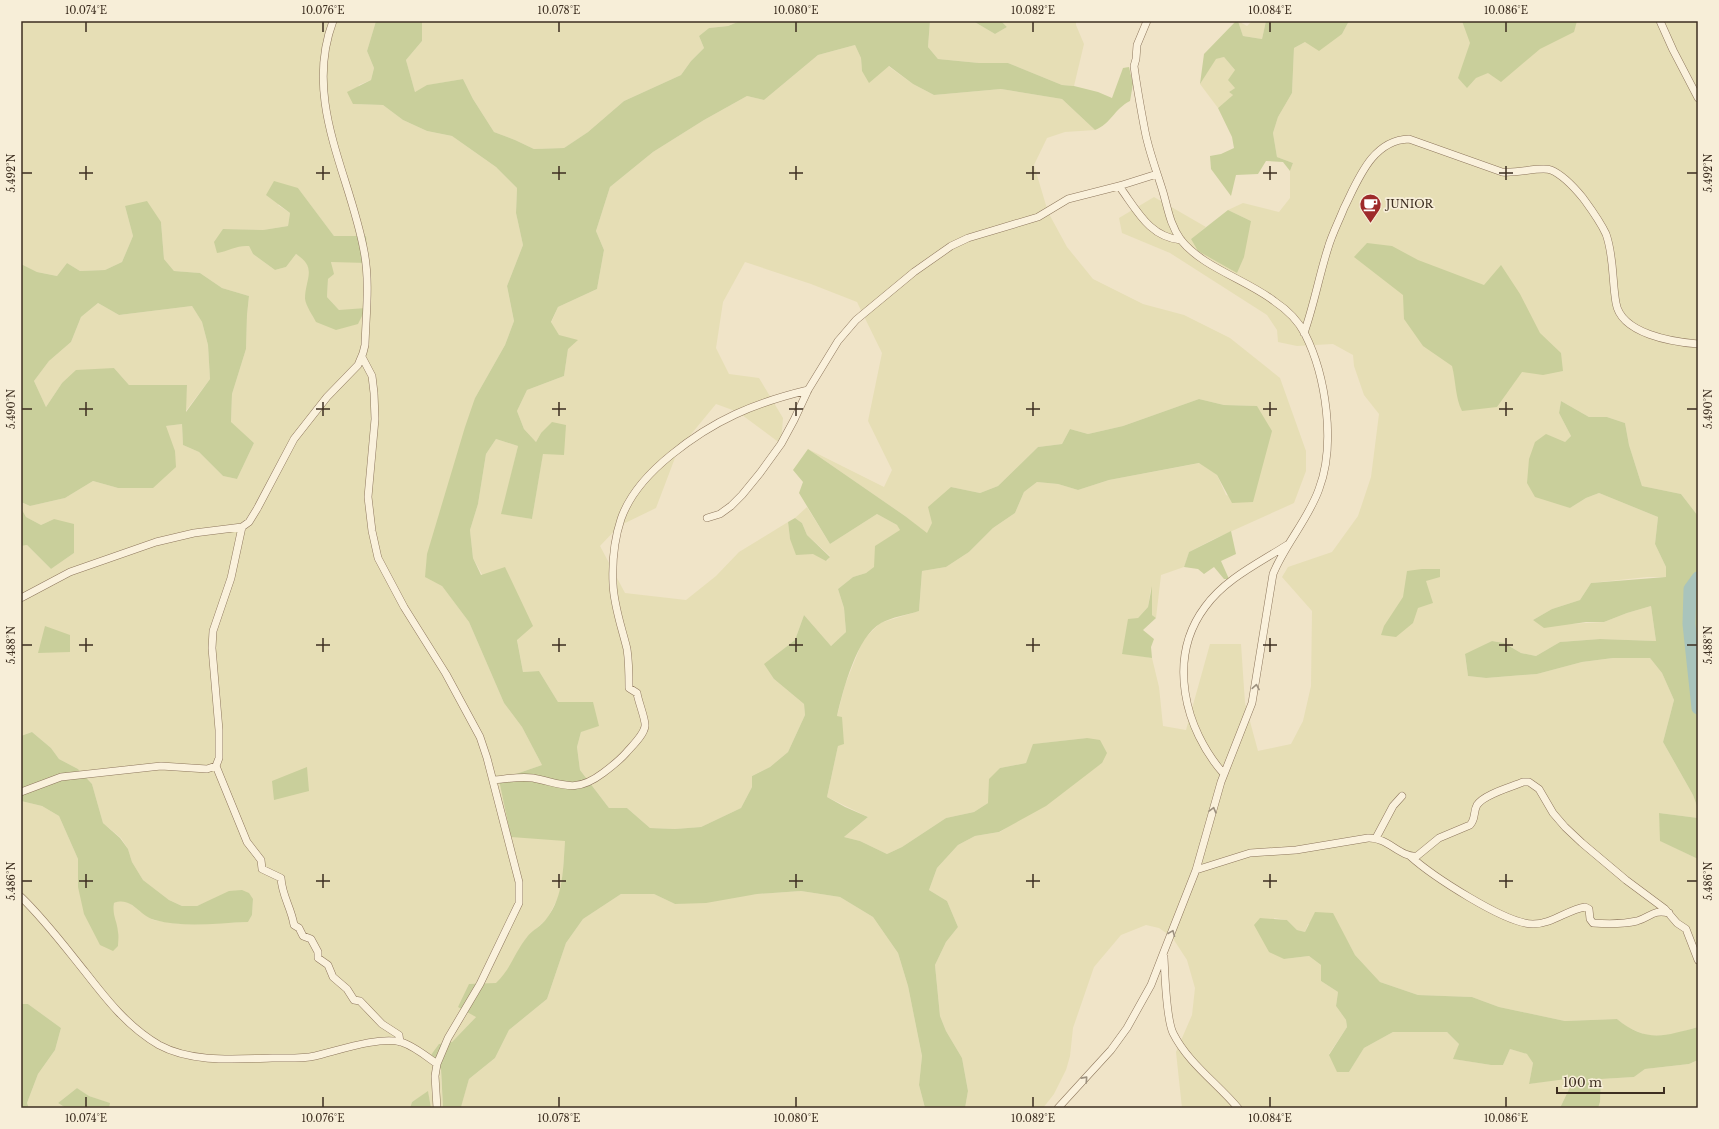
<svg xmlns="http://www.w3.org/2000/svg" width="1719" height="1129" font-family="'Libre Baskerville',serif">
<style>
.farmland{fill:#e6deb5;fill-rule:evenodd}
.green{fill:#c9cf9b;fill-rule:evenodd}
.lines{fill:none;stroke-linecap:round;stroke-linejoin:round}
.river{stroke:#a9c4bc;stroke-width:13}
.street-casing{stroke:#8d765c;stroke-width:8}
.street{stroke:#faf1dc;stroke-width:7}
.oneway{stroke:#9c907e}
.ticks{fill:none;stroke:#3d2e20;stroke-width:1.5}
.labels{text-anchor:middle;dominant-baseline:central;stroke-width:3.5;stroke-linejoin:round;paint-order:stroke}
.poi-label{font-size:11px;fill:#3d2e20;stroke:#f7eed8;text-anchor:start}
.neatline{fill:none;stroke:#3d2e20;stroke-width:1.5}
.ticks-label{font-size:10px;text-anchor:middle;fill:#3d2e20}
</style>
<rect width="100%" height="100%" fill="#f0e4c8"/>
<path class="farmland" d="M21 21H376L367 51 374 68 371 80 359 85 353 104 383 105 403 120 427 131 452 136 496 167 517 188 516 213 523 245 507 286 514 321 505 345 475 398 442 586 469 622 504 703 522 727 542 765 499 780 565 841 563 873 559 896 547 919 527 937 504 976 496 984 476 1017 452 1042 439 1044 443 1108H431L428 1092 412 1102 410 1108H109V1103L89 1096 77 1088 58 1103 66 1108H29L27 1103 38 1074 55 1050 61 1028 28 1004H21V801L42 806 59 816 78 859V887L118 932 113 918V910L114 903 121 900 129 903 153 920 179 924 248 922 252 915 253 899 209 901 197 906H182L169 900 143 880 132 862 128 849 121 838 103 823 92 784 78 769 59 759 51 748 32 732 21 736V546L27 545 51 569 74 553 54 519 41 525 26 517 21 508V502L30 506 65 498 93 481 118 488 166 429V426L182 424 183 445 199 452 223 476 237 479 254 443 231 423 232 394 246 349 247 315 249 296 222 288 200 273 174 271 164 259 161 222 125 206 133 236 122 262 105 270 80 271 67 263 57 276 37 272 21 264ZM298 188 334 236 331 262 333 274 328 279 327 297 339 310 305 300 310 273 306 260 296 254 286 267 275 270 253 254 249 246 240 245 223 229 263 230 288 226 290 213 278 205Z
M422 21H740L728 26 709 28 699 36 704 48 691 61 681 75 624 101 588 132 564 148 534 149 515 140 494 132 473 99 463 79 428 85 415 92 406 60 422 41Z
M930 21H973L995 34 1007 27 1001 21H1076V25L1084 44 1074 86 1062 85 1008 63H979L938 59 928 47Z
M1238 21 1247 26 1252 21H1266L1262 39 1243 36Z
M1349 21H1698V516L1681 494 1642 486 1629 445 1625 423 1607 417H1589L1561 401 1559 413 1571 436 1565 442 1555 502 1570 508 1586 498 1599 493 1658 517 1655 544 1666 567V577H1647L1591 583 1580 600 1552 609 1533 620 1569 624 1604 622 1627 613 1651 606 1656 641 1600 639 1560 642 1536 656 1521 653 1504 643 1492 641 1465 655 1468 676 1486 678 1537 674 1582 662 1613 658H1650L1662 673 1674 700 1663 742 1693 795 1698 809V818L1659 813 1661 841 1698 859V1027L1671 1035 1648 1036 1627 1027 1617 1019 1565 1021 1499 1007 1472 997 1418 995 1380 982 1355 955 1343 933 1308 924 1305 932 1297 930 1287 920 1274 918 1284 959 1309 956 1321 965V981L1338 992 1336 1006 1346 1020 1347 1027 1329 1054 1349 1072 1364 1048 1393 1032H1447L1459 1044 1454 1059 1491 1065H1503L1510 1049 1528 1054 1533 1063 1529 1084 1566 1078 1570 1087 1560 1108H1182L1176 1052 1192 1015 1195 988 1187 960 1172 937 1159 928 1146 925 1121 935 1094 967 1073 1028 1070 1056 1066 1070 1054 1094 1043 1108H965L968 1091 962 1058 946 1031 940 1016 935 965 946 942 958 927 947 901 929 890 937 868 958 845 975 836 1000 832 1074 783 1102 763 1087 738 1034 744 1026 763 1000 768 988 803 974 812 946 818 902 847 887 854 860 841 844 837 868 817 827 797 838 746 837 716 845 685 863 640 880 623 919 611 922 571 946 567 969 552 993 528 1015 513 1024 492 1037 482 1058 484 1078 490 1109 480 1200 463 1217 475 1226 495 1252 502 1259 475 1257 406 1224 405 1199 399 1123 426 1088 434 1070 429 1062 444 1038 447 998 486 980 493 951 487 927 534 905 516 808 449 884 487 892 470 868 421 882 353 857 302 811 284 745 262 723 302 716 348 729 374 759 378 783 418 781 444 738 412 716 404 678 450 656 508 619 526 600 546 625 593 686 600 716 576 739 552 788 522 790 539 827 561 830 556 807 535 802 523 795 518 807 507 830 544 877 514 897 525 901 530 876 546 875 567 866 573 853 577 838 589 844 608 846 632 831 646 804 615 795 640 777 654 774 679 804 704 805 715 788 752 770 767 752 776V787L741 808 701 827 675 829 650 828 627 808H609L580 770 577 747 581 732 558 702 539 671 523 672 517 639 473 558 470 530 478 504 486 454 496 439 518 446 502 514 532 519 543 453 541 433 536 442 524 429 517 411 527 390 564 376 568 349 551 323 558 307 597 289 604 250 596 231 610 187 653 152 704 120 747 96 764 100 818 55 855 45 861 58 862 71 888 66 913 84 934 95 1001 89 1062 99 1095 130 1065 132 1047 138 1034 165 1048 212 1067 247 1093 279 1143 304 1184 315 1230 338 1280 378 1306 451V471L1294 503 1212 540 1189 552 1184 567 1161 575 1156 618 1152 615 1151 588 1148 607 1138 618 1122 653 1152 658 1159 687 1163 726 1186 730 1210 644H1241L1245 703 1258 751 1291 744 1303 721 1311 686 1312 611 1282 577 1288 567 1332 552 1358 516 1371 477 1379 414 1364 395 1354 366 1353 355 1333 344 1297 346 1278 342 1277 330 1267 315 1170 253 1122 233 1119 218 1154 197 1206 227 1191 239 1251 221 1228 210 1243 203 1279 212 1290 198V171L1293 163 1277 157 1273 133 1278 117 1292 93 1294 48 1305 42 1342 34Z
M1224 57 1235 70V88L1229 92 1233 95 1218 108 1200 84 1215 59Z
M98 303 119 315 192 306 202 322 208 345 210 379 185 412 187 385H129L114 368 62 383 46 407 34 381 49 361 71 342 81 317Z
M801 891 840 897 873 917 898 953 908 986 922 1056 919 1085 925 1108H456L461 1106 469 1079 495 1058 509 1030 547 999 566 943 583 919 621 894H654L675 904 757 894Z
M1698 1060V1108H1598L1600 1102 1601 1079 1634 1077 1645 1069 1689 1064Z"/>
<path class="green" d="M376 21H422V41L406 60 415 92 427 85 463 79 473 99 494 132 515 140 534 149 564 148 588 132 624 101 681 75 691 61 704 48 699 36 709 28 728 26 740 21H930L928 47 938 59 979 63H1008L1062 85 1074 86 1098 92 1112 98 1123 68 1129 67 1133 84 1130 101C1114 109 1111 124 1095 130L1062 99 1001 89 934 95 913 84 889 66 869 83 862 71 861 58 855 45 818 55 764 100 747 96 704 120 653 152 610 187 596 231 604 250 597 289 558 307 551 322 559 335 578 340 568 349 564 376 527 390 517 411 524 429 536 442 541 433 552 422 566 425 564 455 543 454 532 519 501 514 518 446 496 439 486 454 478 504 470 530 473 558 481 575 505 567 533 626 517 640 523 672 539 671 558 702H593L599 726 581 732 577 747 580 770 609 808H627L650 828 675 829 701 827 741 808 752 787V776L770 767 788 752 805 715 804 704 774 679 764 664 795 640 804 615 831 646 846 632 844 608 838 589 853 577 866 573 874 567 875 546 900 530 897 525 877 514 830 544 799 493 803 482 793 470 808 449 905 516 927 533 932 523 928 507 951 487 980 493 998 486 1038 447 1062 444 1070 429 1088 434 1123 426 1199 399 1224 405 1257 406 1272 431 1253 502 1232 503 1217 475 1199 463 1109 480 1078 490 1058 484 1037 482 1024 492 1015 513 993 528 969 552 946 567 922 571 919 611C907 615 892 617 881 623 857 636 843 690 837 716L842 717 844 744 838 746 827 797 845 807 868 817 844 837 860 841 887 854 902 847 946 818 974 812 988 803 989 779 1000 768 1026 763 1033 744 1087 738 1100 740 1107 753 1102 763 1046 806 999 832 975 836 958 845 937 868 929 890 947 901 958 927 946 942 935 965 940 1016 946 1031 962 1058 968 1091 965 1108H925L919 1085 922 1056 908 986 898 953 873 917 840 897 801 891 757 894 706 903 675 904 654 894H621L583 919 566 943 547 999 509 1030 495 1058 469 1079 461 1107 443 1108 441 1069 431 1055 439 1044 452 1042 476 1017 458 1007 469 984 496 983C510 970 515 952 527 937 532 930 542 926 547 918 564 896 563 867 565 841L511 837 499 780 542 765 522 727 504 703 469 622 442 586 425 577 427 554 465 427 475 398 505 345 514 321 507 286 523 245 516 213 517 188 496 167 452 136 427 131 403 120 383 105 353 104 347 92 371 80 374 68 367 51Z
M973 21H1001L1007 27 995 34Z
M1236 21H1238L1243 36 1262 39 1266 21H1349L1342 34 1319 51 1305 42 1294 48 1292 93 1278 117 1273 133 1277 157 1293 163 1290 171 1283 162 1266 161 1258 174 1236 175 1231 196 1211 169 1210 156 1221 154 1234 148 1232 137 1218 108 1233 95 1229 92 1235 88 1228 80 1235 70 1224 57 1216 59 1200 84 1204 54Z
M1462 21H1577L1574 32 1540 49 1501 82 1488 73 1476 78 1467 88 1458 78 1470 43Z
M274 181 298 188 334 236H366L368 263 331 262 334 274 328 279 327 297 339 310 366 308 358 324 336 330 316 322C313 316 306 306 305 299 305 279 318 268 296 254L286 267 275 270 253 254 249 246C237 245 229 251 217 253L214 242 223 229 263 230 288 226 290 213 266 195Z
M147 201 161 222 164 259 174 271 200 273 222 288 249 296 247 315 246 349 232 394 231 422 254 443 237 479 223 476 199 452 183 445 182 424 166 426 175 451 176 467 153 488H118L93 481 65 498 30 506 21 502V264L37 272 57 276 67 263 80 271 105 270 122 262 133 236 125 206ZM98 303 119 315 192 306 202 322 208 345 210 379 186 412 187 385H129L114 368 76 370 62 383 46 407 34 381 49 361 71 342 81 317Z
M1228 210 1251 221 1244 257 1237 273 1198 251 1191 239Z
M1367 243 1392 246 1418 260 1484 285 1501 265 1520 294 1540 333 1561 353 1563 371 1543 375 1522 372 1497 407 1462 411C1455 397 1456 381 1452 366L1423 346 1404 319 1403 295 1354 257Z
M1561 401 1589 417H1607L1625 423 1629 445 1642 486 1681 494 1698 516V809L1693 795 1663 742 1674 700 1662 673 1650 658H1613L1582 662 1537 674 1486 678 1468 676 1465 654 1492 641 1504 643 1521 653 1536 656 1560 642 1600 639 1656 641 1651 606 1627 613 1604 622H1586L1544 628 1533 620 1552 609 1580 600 1591 583 1666 577V567L1655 544 1658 517 1599 493 1586 498 1570 508 1535 497 1527 483 1529 459 1535 442 1546 434 1565 442 1571 436 1559 413Z
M21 508 26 517 41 525 54 519 74 524V553L51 569 27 545 21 546Z
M795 518 802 523 807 535 830 557 826 561 813 554 796 555 790 539 788 522Z
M1231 531 1236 554 1221 561 1229 579H1224L1214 567 1204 574 1198 569 1184 567 1189 552Z
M1422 569H1440V577L1426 581 1433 603 1418 608 1413 623 1396 637 1381 635 1384 626 1403 597 1407 571Z
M1152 586V615L1156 618 1143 630 1154 639 1151 647 1152 658 1122 654 1128 619 1138 618 1148 607Z
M45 626 70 635V652L38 653Z
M32 732 51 748 59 759 78 769 92 784 103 823 120 838 128 849 132 862 143 880 169 900 182 906H197L229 891 242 890 249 893 253 899 252 915 248 922C218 923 184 928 155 920 139 916 132 896 114 903 112 916 117 920 118 932 119 937 118 942 118 946L113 951 100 945 84 914 78 887V859L59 816 42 806 21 801V736Z
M307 767 309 791 274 800 272 781Z
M1659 813 1698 818V859L1660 841Z
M1315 912 1333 913 1355 955 1380 982 1418 995 1472 997 1499 1007 1565 1021 1617 1019C1646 1043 1665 1036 1698 1027V1060L1689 1064 1645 1069 1634 1077 1601 1079 1600 1102 1598 1108H1560L1570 1087 1566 1079 1529 1084 1533 1063 1527 1054 1510 1049 1503 1065H1491L1453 1059 1459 1044 1447 1032H1393L1364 1048 1349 1072H1337L1329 1055 1347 1027 1346 1020 1336 1006 1338 992 1321 981V965L1309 956 1284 959 1269 952 1254 925 1260 918 1287 920 1297 930 1305 932Z
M21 1004H28L61 1028 55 1050 38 1074 27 1103 29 1108H21Z
M77 1088 89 1096 110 1103 109 1108H66L58 1103Z
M428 1091 431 1108H410L412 1102Z"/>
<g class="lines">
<path class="river" d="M1698 578 1690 589 1689 624 1698 708"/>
<defs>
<path id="street" d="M1660 21 1673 50 1698 98
M1119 186C1137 210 1149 237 1181 240
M1304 333C1314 305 1319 276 1328 248 1332 234 1339 221 1344 208 1358 180 1372 140 1409 139L1502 172C1517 174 1541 166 1551 170 1563 175 1574 187 1583 198 1591 209 1600 221 1606 234 1614 256 1612 281 1616 303 1621 334 1673 342 1698 344
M362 357 372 376 374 393 375 419 368 497 372 531 378 558 404 607 446 674 480 737 487 758 519 882V903L480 984 448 1038 437 1064 435 1076 437 1108
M707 518 720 514 731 506 742 495 760 473 781 444 794 420 808 390 838 341 856 320 914 272 951 246 968 238 1038 217 1068 199 1119 186 1157 174
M21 598 70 572 156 542 194 533 242 527 249 522 257 509 294 439 327 397 358 365 363 353 365 345C366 314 370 281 364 251 350 174 303 101 333 21
M216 766 247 842 261 860 262 869 281 878C282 896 291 907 294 925L299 928 303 936 311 939 318 952V958L328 965 333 977 347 989 354 1000 360 1001 382 1024 399 1035 400 1042
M1224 774C1184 729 1167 658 1205 607 1225 579 1259 563 1287 545
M493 780C506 779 520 776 533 778 563 784 575 794 603 773 611 767 619 761 626 753 632 746 644 735 645 726 646 720 638 701 637 693L629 688C629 675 629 662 627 649 622 628 614 607 613 584 612 562 614 540 621 519 630 493 650 472 671 455 714 420 754 403 808 390
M21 792 61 777 161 766 207 769 216 766 219 758V730L212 648 213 631 231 578 242 527
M1376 838 1393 806 1402 796
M1410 856C1431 875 1505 924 1533 924 1552 924 1567 910 1585 907L1589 909 1590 919 1593 923C1607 924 1624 924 1637 921 1651 917 1653 909 1669 913
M1196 870 1250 853 1296 850 1368 838C1388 837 1400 858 1417 856L1439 838 1470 825C1476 819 1473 812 1477 805 1484 794 1512 787 1523 782H1529L1539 789 1553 813 1565 827 1582 843 1626 880 1665 909 1677 923 1686 929 1698 960
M21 897C45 920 65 947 86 973 107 1000 128 1027 159 1045 192 1063 236 1059 272 1058 286 1058 301 1059 315 1056 337 1051 379 1036 401 1042 414 1046 426 1056 437 1064
M1164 957C1165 975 1166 1018 1173 1033 1188 1063 1217 1083 1238 1108
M1058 1108 1111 1050 1127 1028 1151 985 1163 954 1196 870 1221 782 1252 703 1273 574C1285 544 1308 520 1319 489 1336 444 1326 376 1305 334 1298 320 1286 309 1274 301 1247 280 1202 267 1181 240 1170 225 1168 209 1163 192 1157 172 1149 152 1145 131 1141 110 1137 88 1134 66L1136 59 1137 45 1147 21"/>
</defs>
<use href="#street" class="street-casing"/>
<use href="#street" class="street"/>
</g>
<defs><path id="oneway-chevron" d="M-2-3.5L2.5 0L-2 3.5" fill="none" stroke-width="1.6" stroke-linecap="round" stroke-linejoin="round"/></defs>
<g class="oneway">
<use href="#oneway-chevron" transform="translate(1256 687) rotate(-80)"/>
<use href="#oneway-chevron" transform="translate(1213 810) rotate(-75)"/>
<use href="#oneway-chevron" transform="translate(1172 933) rotate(-68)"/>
<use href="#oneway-chevron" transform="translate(1085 1079) rotate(-48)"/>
</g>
<path class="ticks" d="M86 22V32M323 22V32M559 22V32M796 22V32M1033 22V32M1270 22V32M1506 22V32M86 166V180M323 166V180M559 166V180M796 166V180M1033 166V180M1270 166V180M1506 166V180M22 173H32M79 173H93M316 173H330M552 173H566M789 173H803M1026 173H1040M1263 173H1277M1499 173H1513M1687 173H1697M86 402V416M323 402V416M559 402V416M796 402V416M1033 402V416M1270 402V416M1506 402V416M22 409H32M79 409H93M316 409H330M552 409H566M789 409H803M1026 409H1040M1263 409H1277M1499 409H1513M1687 409H1697M86 638V652M323 638V652M559 638V652M796 638V652M1033 638V652M1270 638V652M1506 638V652M22 645H32M79 645H93M316 645H330M552 645H566M789 645H803M1026 645H1040M1263 645H1277M1499 645H1513M1687 645H1697M86 874V888M323 874V888M559 874V888M796 874V888M1033 874V888M1270 874V888M1506 874V888M22 881H32M79 881H93M316 881H330M552 881H566M789 881H803M1026 881H1040M1263 881H1277M1499 881H1513M1687 881H1697M86 1097V1107M323 1097V1107M559 1097V1107M796 1097V1107M1033 1097V1107M1270 1097V1107M1506 1097V1107"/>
<defs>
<symbol id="cafe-pin" viewBox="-11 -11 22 30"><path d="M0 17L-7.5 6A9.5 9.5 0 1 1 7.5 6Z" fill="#9e2a2b" stroke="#f7eed8"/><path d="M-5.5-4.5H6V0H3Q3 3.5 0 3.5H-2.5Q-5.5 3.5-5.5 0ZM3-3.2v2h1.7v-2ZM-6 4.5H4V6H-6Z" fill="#fff"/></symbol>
</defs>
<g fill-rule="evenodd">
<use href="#cafe-pin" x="1358" y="192" width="25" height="34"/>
</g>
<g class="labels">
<g class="poi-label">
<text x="1386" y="204">JUNIOR</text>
</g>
</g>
<rect width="1719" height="1129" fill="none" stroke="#f7eed8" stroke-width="44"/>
<path d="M1557 1087v6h107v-6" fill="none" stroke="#3d2e20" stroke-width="2"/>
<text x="1563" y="1087" font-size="12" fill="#3d2e20" stroke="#f7eed8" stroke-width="3" paint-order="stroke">100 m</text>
<rect x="22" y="22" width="1675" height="1085" class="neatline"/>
<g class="ticks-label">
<text x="86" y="14">10.074°E</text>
<text x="323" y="14">10.076°E</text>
<text x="559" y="14">10.078°E</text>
<text x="796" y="14">10.080°E</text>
<text x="1033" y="14">10.082°E</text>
<text x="1270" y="14">10.084°E</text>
<text x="1506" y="14">10.086°E</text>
<text transform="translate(11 173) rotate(-90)" y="4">5.492°N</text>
<text transform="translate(1708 173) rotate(-90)" y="4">5.492°N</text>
<text transform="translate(11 409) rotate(-90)" y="4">5.490°N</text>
<text transform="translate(1708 409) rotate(-90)" y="4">5.490°N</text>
<text transform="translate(11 645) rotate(-90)" y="4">5.488°N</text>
<text transform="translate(1708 645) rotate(-90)" y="4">5.488°N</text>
<text transform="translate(11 881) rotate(-90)" y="4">5.486°N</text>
<text transform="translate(1708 881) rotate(-90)" y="4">5.486°N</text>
<text x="86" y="1122">10.074°E</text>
<text x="323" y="1122">10.076°E</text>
<text x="559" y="1122">10.078°E</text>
<text x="796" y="1122">10.080°E</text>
<text x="1033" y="1122">10.082°E</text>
<text x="1270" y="1122">10.084°E</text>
<text x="1506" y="1122">10.086°E</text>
</g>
</svg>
